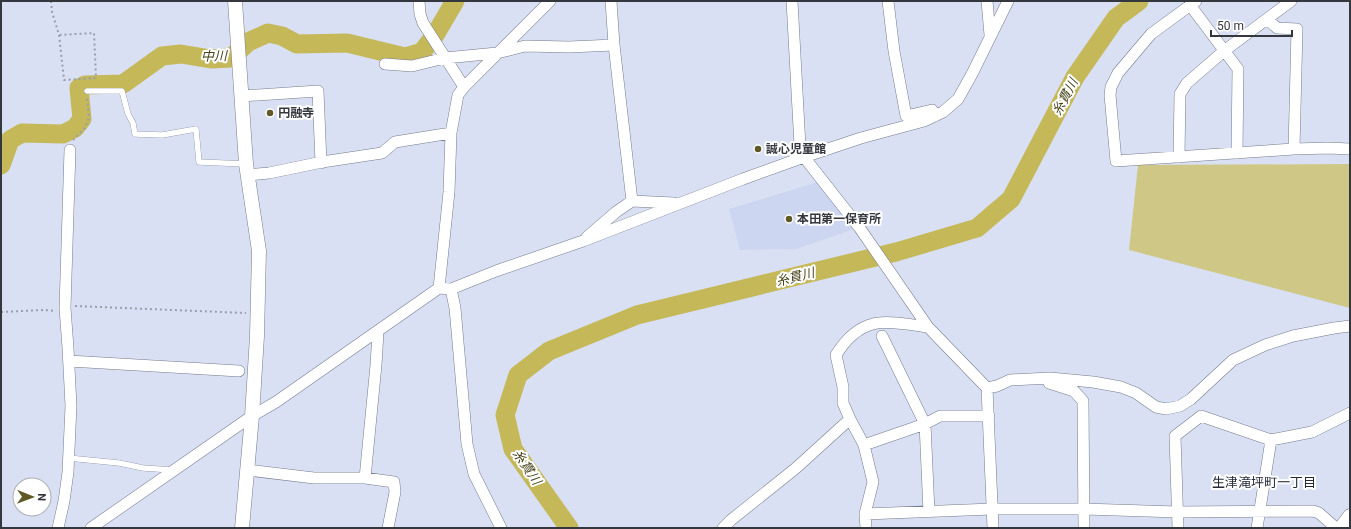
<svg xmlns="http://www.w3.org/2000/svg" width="1351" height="529" font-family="Roboto,'Noto Sans JP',sans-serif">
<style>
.built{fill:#cdd6f0}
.green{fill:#cfc786}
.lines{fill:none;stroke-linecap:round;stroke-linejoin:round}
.river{stroke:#c5b859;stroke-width:19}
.service-casing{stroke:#757b8c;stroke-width:6}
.minor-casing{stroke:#757b8c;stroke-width:12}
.tertiary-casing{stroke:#757b8c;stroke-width:15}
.path{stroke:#999eac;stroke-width:2;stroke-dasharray:2 3;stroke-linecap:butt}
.service{stroke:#fff;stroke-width:5.5}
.minor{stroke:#fff;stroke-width:11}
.tertiary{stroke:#fff;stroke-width:14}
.poi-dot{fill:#605926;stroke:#fff;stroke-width:1.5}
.labels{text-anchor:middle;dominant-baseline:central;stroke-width:4;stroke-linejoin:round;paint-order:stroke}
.poi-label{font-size:12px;font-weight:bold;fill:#35373f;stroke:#fff;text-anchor:start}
.water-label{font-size:13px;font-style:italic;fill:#48431b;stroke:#fff}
.neighbourhood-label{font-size:13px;fill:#252a38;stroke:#fff}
</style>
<rect width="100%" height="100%" fill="#d9e0f3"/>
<path class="built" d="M818 182 854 229 796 249 740 250 729 209Z"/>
<path class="green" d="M1350 164V308L1129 250 1138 165Z"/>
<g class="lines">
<path class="river" d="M1 165 10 140 22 133 63 134 75 128 82 119 79 88 85 85 123 84 162 56 181 54 211 59 231 58 248 42 268 33 282 36 297 44 347 43 405 57 422 52 435 35 455 1
M569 528 513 449 505 415 518 375 549 351 637 315 896 252 977 228 1011 199 1075 77 1116 18 1139 1"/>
<defs>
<path id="service" d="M87 91H122L128 114 133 123 135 134 162 135 196 129 199 162 246 164
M68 458 119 463 143 468 172 470"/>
<path id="minor" d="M419 1 420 14 423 23 464 87
M611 1 614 45 632 201 674 203
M792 1 800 146 804 157 859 227 928 327 987 388 993 528
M888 1 894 51 906 116 932 110 935 116
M987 1 990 35
M1196 1 1151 34 1118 73 1111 87 1110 95 1116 161 1294 149 1328 148 1350 149
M1190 5 1238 69 1237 153
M1267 19 1277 28 1297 29 1294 149
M385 64 412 66 445 58 497 53 525 46 569 47 614 45
M241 96 318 91 321 163
M1179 157 1180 94 1187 83 1224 51 1291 1
M247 175 269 173 322 162 382 153 395 142 451 133
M587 237 616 212 632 201
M439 288 449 192 451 133 458 95 464 87 550 1
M451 289 455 308 467 444 474 474 501 528
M378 332 376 365 365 478 394 482 395 492 388 528
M882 336 925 424 929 512
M69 361 239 371
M1049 383 1074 391 1083 401 1084 528
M987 388 997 386 1010 380 1050 378 1093 382 1121 387 1136 393 1156 407 1166 409 1180 406 1191 399 1233 360 1265 345 1293 336 1334 328 1350 326
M850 419 864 445 925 424 940 416H989
M864 445 873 482 865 514
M247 470 314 478H365
M58 528 64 501 68 472 71 406 68 348 65 308 70 150
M91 528 252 416 276 402 439 288 451 289 496 271 583 241 743 179 804 157 861 138 924 121 943 112 958 99 972 74 1008 1
M723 528 731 520 796 468 850 419 843 403V387L836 355C844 342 857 328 873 324 886 320 914 325 928 327
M866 528 865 514 992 509H1084L1177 512 1313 511 1319 513 1336 528
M1178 528 1175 436 1201 416 1271 440 1312 432 1350 413
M1257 528 1271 440"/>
<path id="tertiary" d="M235 1 246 164 259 251 257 336 252 416 242 528
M1341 528 1350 516"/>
</defs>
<use href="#service" class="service-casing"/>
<use href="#minor" class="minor-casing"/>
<use href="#tertiary" class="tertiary-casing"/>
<path class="path" d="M51 1 52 12 59 35 64 80 96 78 94 33 59 35
M73 140 85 128 89 117 87 98
M75 306 246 313
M1 312 44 310 56 311"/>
<use href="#service" class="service"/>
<use href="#minor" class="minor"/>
<use href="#tertiary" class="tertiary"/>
</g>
<g class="poi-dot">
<circle cx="270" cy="113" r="4"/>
<circle cx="758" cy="149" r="4"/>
<circle cx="789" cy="219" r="4"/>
</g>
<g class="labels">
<g class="poi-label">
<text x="278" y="113">円融寺</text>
<text x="766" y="149">誠心児童館</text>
<text x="797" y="219">本田第一保育所</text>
</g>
<g class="water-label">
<text transform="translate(214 56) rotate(-1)">中川</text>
<text transform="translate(1065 97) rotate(-62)">糸貫川</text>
<text transform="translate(795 277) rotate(-14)">糸貫川</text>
<text transform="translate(527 467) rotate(56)">糸貫川</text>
</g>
<g class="neighbourhood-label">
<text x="1264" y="482">生津滝坪町一丁目</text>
</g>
</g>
<rect width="1351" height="529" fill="none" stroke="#35373f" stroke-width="4"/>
<g transform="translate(32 497) rotate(91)"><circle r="19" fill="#ffffff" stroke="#aeafb2"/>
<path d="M0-3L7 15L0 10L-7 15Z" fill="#605926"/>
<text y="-6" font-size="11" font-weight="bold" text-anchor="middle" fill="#35373f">N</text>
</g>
<path d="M1211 30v6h81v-6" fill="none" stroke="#35373f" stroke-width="2"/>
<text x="1217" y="30" font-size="12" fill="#35373f" stroke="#ffffff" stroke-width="3" paint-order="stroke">50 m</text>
</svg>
